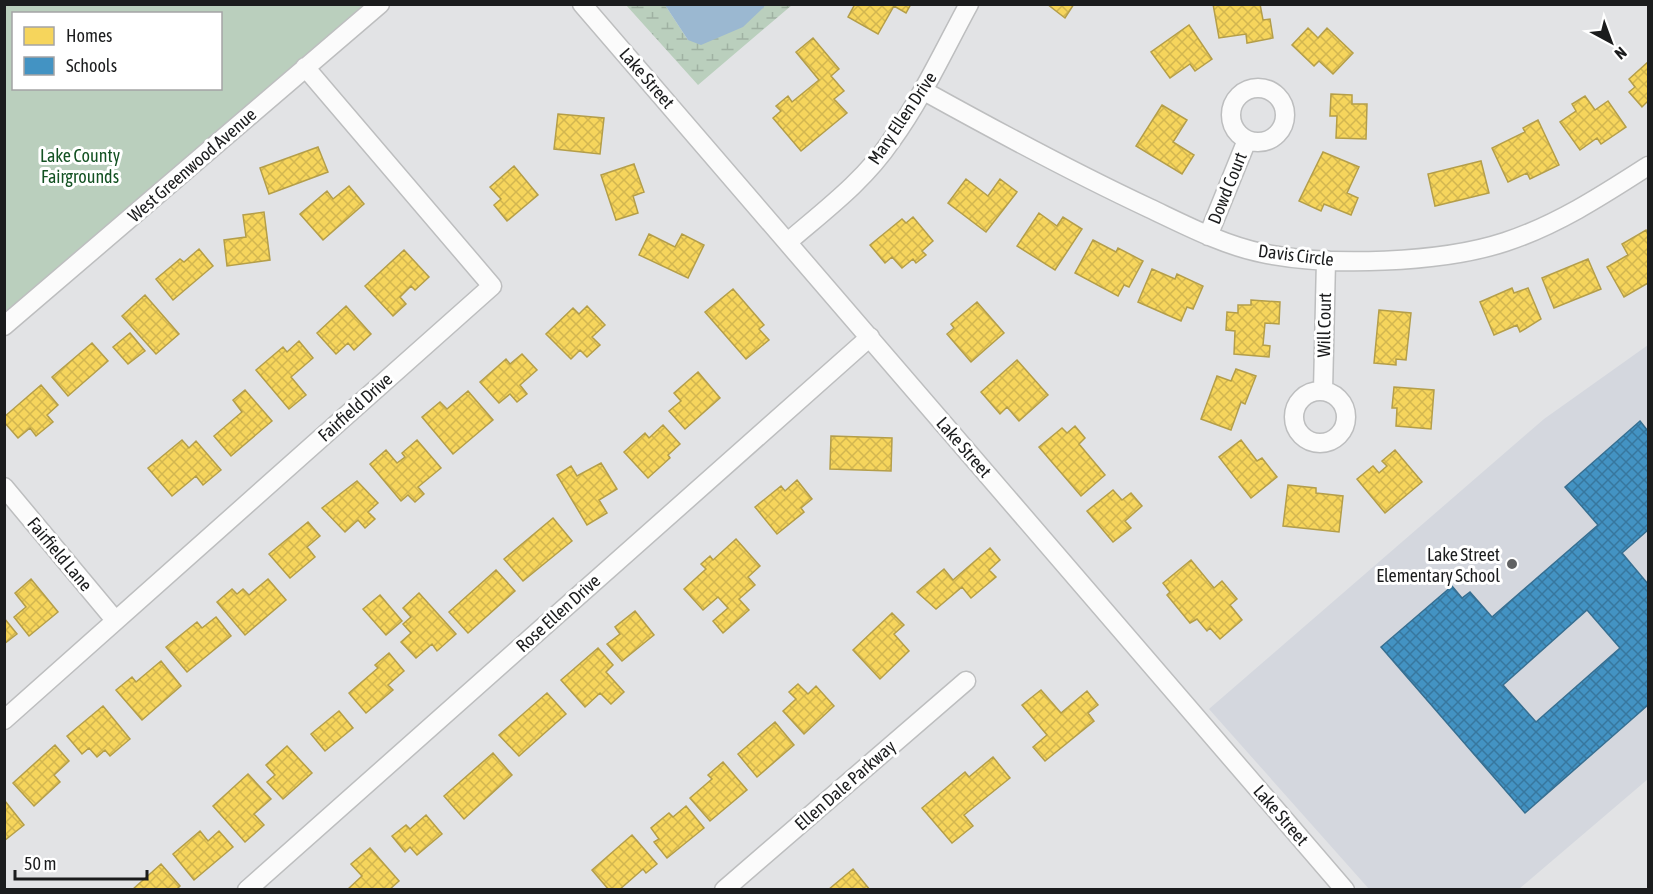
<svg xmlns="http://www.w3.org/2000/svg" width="1653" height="894" font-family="'Asap Condensed',sans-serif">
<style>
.built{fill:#d4d7de}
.green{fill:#bacfbd;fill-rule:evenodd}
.wetland{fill:url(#wetland-marsh)}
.water{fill:#9bb8d1}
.homes{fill:url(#homes-cross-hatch);stroke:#b49e49;stroke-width:1.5}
.schools{fill:url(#schools-cross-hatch);stroke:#376f91;stroke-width:1.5;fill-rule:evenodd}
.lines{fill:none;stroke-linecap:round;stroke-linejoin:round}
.minor-casing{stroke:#bdbebf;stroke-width:21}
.minor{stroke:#fbfbfb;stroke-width:18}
.poi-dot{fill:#616263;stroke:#fff;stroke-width:2}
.labels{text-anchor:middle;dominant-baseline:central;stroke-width:6;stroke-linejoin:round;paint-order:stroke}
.street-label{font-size:18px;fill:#1b1c1d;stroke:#fff}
.park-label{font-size:18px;fill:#145223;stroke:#fff}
.poi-label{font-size:18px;fill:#1b1c1d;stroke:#fff;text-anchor:end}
</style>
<defs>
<pattern id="wetland-marsh" width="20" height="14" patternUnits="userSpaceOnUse" patternTransform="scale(1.5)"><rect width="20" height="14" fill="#bacfbd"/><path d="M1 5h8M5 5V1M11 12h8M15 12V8" fill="none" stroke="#9fb1a2"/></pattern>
<pattern id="homes-cross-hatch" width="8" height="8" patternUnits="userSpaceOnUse" patternTransform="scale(1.5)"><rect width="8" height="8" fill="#f6d55c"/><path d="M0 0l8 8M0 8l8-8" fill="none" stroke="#d2b650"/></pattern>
<pattern id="schools-cross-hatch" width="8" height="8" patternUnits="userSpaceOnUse" patternTransform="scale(1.5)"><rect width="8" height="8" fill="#4393c3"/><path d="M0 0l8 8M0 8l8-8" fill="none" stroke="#37779e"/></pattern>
</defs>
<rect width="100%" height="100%" fill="#e2e3e5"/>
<path class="built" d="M1648 345V779L1519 889H1369L1209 709 1544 419Z"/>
<path class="green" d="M5 5H380L5 330ZM14 14H220V88H14Z"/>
<path class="wetland" d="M626 5H665L688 40 755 14 766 5H792L698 85Z"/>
<path class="water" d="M665 5V4L766 5 743 27 701 45 688 40Z"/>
<path class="homes" d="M855 4H911L906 13 894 6 878 34 848 17Z
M1047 4H1074L1065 18Z
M1213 4H1260L1263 20 1270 19 1273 38 1247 43 1246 34 1219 38Z
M1189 25 1212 59 1195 71 1190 64 1170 78 1151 52Z
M1308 28 1318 38 1327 28 1353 53 1333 74 1319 61 1314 66 1292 45Z
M813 38 839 69 831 76 844 91 834 99 847 113 801 151 773 118 781 111 776 106 788 96 792 102 819 80 796 52Z
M1648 62V101L1642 107 1629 92 1635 87 1629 79Z
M1331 94 1352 95V104H1367L1366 139 1336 138 1337 116H1330Z
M1585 96 1595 110 1608 101 1626 127 1601 144 1597 138 1580 150 1560 122 1576 111 1572 104Z
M1162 105 1187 120 1173 142 1194 155 1182 174 1136 146Z
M558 114 604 118 600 154 554 149Z
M1538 120 1559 165 1530 179 1527 173 1508 182 1492 148 1525 132 1523 128Z
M318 147 328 172 269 194 260 168Z
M1323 152 1359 167 1347 193 1358 198 1351 215 1324 204 1321 211 1299 201Z
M1481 161 1489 193 1435 206 1428 174Z
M634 164 644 192 633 196 638 213 616 220 601 175Z
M514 166 538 195 507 221 494 205 501 199 490 187Z
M966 179 988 196 1000 179 1017 192 986 232 948 203Z
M349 186 364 204 323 240 300 214 327 191 333 199Z
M264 212 270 260 227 266 224 240 246 237 243 215Z
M1039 213 1057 226 1063 217 1082 229 1055 270 1017 246Z
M913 217 933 241 922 251 926 255 916 263 913 259 902 268 892 257 885 263 870 245 902 219 906 223Z
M1646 230 1648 235V283L1624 297 1607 267 1628 255 1622 244Z
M649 234 675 247 682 234 704 245 688 278 639 255Z
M1093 240 1116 252 1118 248 1143 261 1129 287 1124 285 1118 296 1075 273Z
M199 249 213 266 173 300 156 279 180 259 184 262Z
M404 250 429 277 415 290 411 286 400 297 406 304 393 316 365 286Z
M1588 259 1601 289 1554 308 1542 278Z
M1152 269 1175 279 1177 274 1203 286 1193 309 1187 307 1181 321 1138 302Z
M1512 288 1514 293 1528 288 1541 319 1520 332 1517 325 1494 335 1480 302Z
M733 289 764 325 759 329 769 340 746 359 705 312Z
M145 295 179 334 156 354 122 316Z
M1251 300 1280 302 1279 324 1265 323 1263 345 1270 346 1269 357 1234 354 1235 331 1226 330 1227 312 1238 313V305H1251Z
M977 302 1004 333 971 362 947 334 954 328 951 324Z
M346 306 371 334 354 350 348 343 336 354 317 333Z
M587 306 605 325 592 337 600 345 587 357 580 350 571 359 546 334 573 308 579 314Z
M1379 310 1411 313 1406 360 1396 359V365L1374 363Z
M130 333 145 351 128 364 113 347Z
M299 341 313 358 291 377 306 395 289 409 256 370 283 347 287 352Z
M92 343 108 361 68 396 52 377Z
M522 354 537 370 520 385 527 394 517 402 510 394 499 403 480 382 506 359 510 364Z
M1017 360 1048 395 1019 421 1007 407 1000 414 981 392Z
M1236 369 1256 376 1245 404 1241 402 1231 430 1201 419 1217 376 1231 381Z
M698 372 720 398 685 429 669 411 681 401 674 393Z
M41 385 58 405 47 415 53 422 36 436 30 428 18 438 4 422V417Z
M1394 387 1434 390 1431 429 1396 426 1397 408H1392Z
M245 390 272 421 231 456 214 436 242 412 233 400Z
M468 391 493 420 453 454 422 417 440 402 447 409Z
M663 425 680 444 668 455 670 458 648 478 624 452 645 433 649 438Z
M1075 426 1085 438 1079 444 1105 475 1081 496 1039 447 1062 428 1067 433Z
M831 436 892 438 891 471 830 469Z
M182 440 189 448 196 441 221 470 203 485 196 476 172 496 148 468Z
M417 440 441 468 418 487 424 494 415 502 408 495 401 501 370 464 386 450 397 463 405 457 402 453Z
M1241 440 1257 461 1262 458 1277 477 1251 498 1219 457Z
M1395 450 1422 482 1385 513 1357 479 1373 466 1379 473 1387 466 1382 461Z
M601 463 617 489 599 500 607 513 587 525 557 475 571 466 577 476Z
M797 480 812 499 801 508 804 512 777 534 755 507 781 486 785 491Z
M357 481 378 503 368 512 375 519 365 528 358 520 345 532 322 508Z
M1288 485 1316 488V493L1343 496 1339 532 1283 526Z
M1113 490 1122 500 1131 493 1142 506 1125 521 1131 528 1113 542 1087 511Z
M553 518 572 541 523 581 504 559Z
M308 522 320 536 307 547 315 557 290 578 269 554Z
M736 539 760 566 748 577 755 585 739 599 749 610 723 633 713 621 728 608 718 597 703 610 684 589 706 569 701 564 710 556 713 560Z
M990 548 1000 560 989 570 996 577 971 598 962 587 936 609 917 592 944 569 953 580Z
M1191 560 1214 588 1222 581 1237 599 1230 605 1242 620 1220 639 1210 628 1207 631 1197 619 1190 623 1167 595 1170 592 1163 583Z
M496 570 515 591 468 633 449 612Z
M31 579 58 612 29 636 14 617 26 607 15 593Z
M268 579 286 600 245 635 217 602 232 589 237 594 243 589 249 595Z
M419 593 456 634 437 651 432 644 416 658 401 642 411 633 403 624 411 617 403 608Z
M380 595 402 621 386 635 363 609Z
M635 611 654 635 622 661 607 644 620 634 615 627Z
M892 613 904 625 894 634 909 651 880 679 853 650Z
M216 617 231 636 187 672 166 647 197 622 202 628Z
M4 618 17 634 4 644Z
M598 648 613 665 606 672 624 692 611 704 600 693 585 707 561 680Z
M389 653 404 671 388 685 393 690 366 713 349 693 378 668 375 665Z
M161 661 181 686 142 720 116 690 132 677 136 682Z
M798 684 808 694 816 686 834 706 804 734 783 711 796 699 789 692Z
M1041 690 1061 713 1087 691 1098 705 1088 713 1094 721 1045 761 1033 747 1047 735 1022 705Z
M547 693 566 714 519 756 499 735Z
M103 706 130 739 110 756 105 750 97 757 89 748 82 754 67 736Z
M339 711 353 728 325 751 311 734Z
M775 722 794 745 757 777 738 754Z
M55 745 69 761 54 775 60 782 34 806 13 783Z
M287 746 312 773 283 799 267 782 275 775 266 765Z
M493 753 512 775 464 819 444 796Z
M993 757 1010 778 964 815 973 826 952 843 922 808 965 772 969 777Z
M723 762 747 790 710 821 690 798 712 779 708 775Z
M248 774 271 799 254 814 264 825 245 842 213 806Z
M5 801 24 825 4 841V801Z
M686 806 704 828 667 858 654 842 659 839 651 828 669 813 673 817Z
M426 815 442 834 417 855 410 847 405 852 392 836 406 825 410 829Z
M200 831 208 841 219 831 233 847 194 880 173 854Z
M632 835 657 864 646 873 643 869 619 890H609L592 870Z
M370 848 399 881 389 890H347L362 876 351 864Z
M161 864 180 886 176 890H132Z
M853 869 870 890H828Z"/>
<path class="schools" d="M1640 421 1648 431V530L1622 553 1648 584V705L1525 813 1381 647 1452 586 1462 598 1470 592 1492 617 1598 525 1565 487ZM1587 610 1620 648 1536 722 1503 685Z"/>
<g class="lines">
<defs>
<path id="minor" d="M582 4 1345 890
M1231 115a27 27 0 1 1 54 0a27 27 0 1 1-54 0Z
M924 91C998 132 1072 172 1149 208 1185 225 1223 245 1262 253 1329 267 1441 263 1505 242 1557 225 1603 195 1648 166
M1208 236 1247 140
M789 241C825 210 864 181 891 141 922 98 944 50 969 4
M4 326 380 4
M1294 417a26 26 0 1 1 52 0a26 26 0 1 1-52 0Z
M1323 391 1326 260
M4 487 115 620
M4 720 492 286 305 67
M247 890 870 337
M724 890 966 681"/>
</defs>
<use href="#minor" class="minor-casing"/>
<use href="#minor" class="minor"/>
</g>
<circle class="poi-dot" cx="1512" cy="564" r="6"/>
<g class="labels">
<g class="street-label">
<text transform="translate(647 78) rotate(49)">Lake Street</text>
<text transform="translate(902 118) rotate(-56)">Mary Ellen Drive</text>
<text transform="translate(192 165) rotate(-41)">West Greenwood Avenue</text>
<text transform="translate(1227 188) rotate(-68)">Dowd Court</text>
<text transform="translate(1296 255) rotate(7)">Davis Circle</text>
<text transform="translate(1324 325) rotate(-89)">Will Court</text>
<text transform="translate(355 407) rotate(-42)">Fairfield Drive</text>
<text transform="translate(964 447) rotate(49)">Lake Street</text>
<text transform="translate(60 554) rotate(50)">Fairfield Lane</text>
<text transform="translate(558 613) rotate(-42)">Rose Ellen Drive</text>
<text transform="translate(845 785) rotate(-41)">Ellen Dale Parkway</text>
<text transform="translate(1281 815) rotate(49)">Lake Street</text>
</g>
<g class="park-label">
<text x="80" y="155">Lake County<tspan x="80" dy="21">Fairgrounds</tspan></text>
</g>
<g class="poi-label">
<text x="1500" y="554">Lake Street<tspan x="1500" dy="21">Elementary School</tspan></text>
</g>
</g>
<rect width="1653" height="894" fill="none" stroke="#1b1c1d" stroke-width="12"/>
<rect x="12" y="12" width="210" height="78" fill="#ffffff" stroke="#a4a4a5" stroke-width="1.5"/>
<rect x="24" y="27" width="30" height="18" fill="#f6d55c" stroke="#a4a4a5" stroke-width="1.5"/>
<text x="66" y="42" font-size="18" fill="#1b1c1d">Homes</text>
<rect x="24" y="57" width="30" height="18" fill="#4393c3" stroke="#a4a4a5" stroke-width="1.5"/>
<text x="66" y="72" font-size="18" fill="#1b1c1d">Schools</text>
<g transform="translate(1611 42) rotate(139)" stroke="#ffffff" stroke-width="4.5" paint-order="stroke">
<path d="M0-4.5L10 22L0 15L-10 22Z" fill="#1b1c1d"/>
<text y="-9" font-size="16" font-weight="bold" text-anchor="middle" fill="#1b1c1d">N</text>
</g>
<path d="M15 870v9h132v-9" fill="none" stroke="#1b1c1d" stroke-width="3"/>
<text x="24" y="870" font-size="18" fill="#1b1c1d" stroke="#ffffff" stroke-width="4.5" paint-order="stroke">50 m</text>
</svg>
